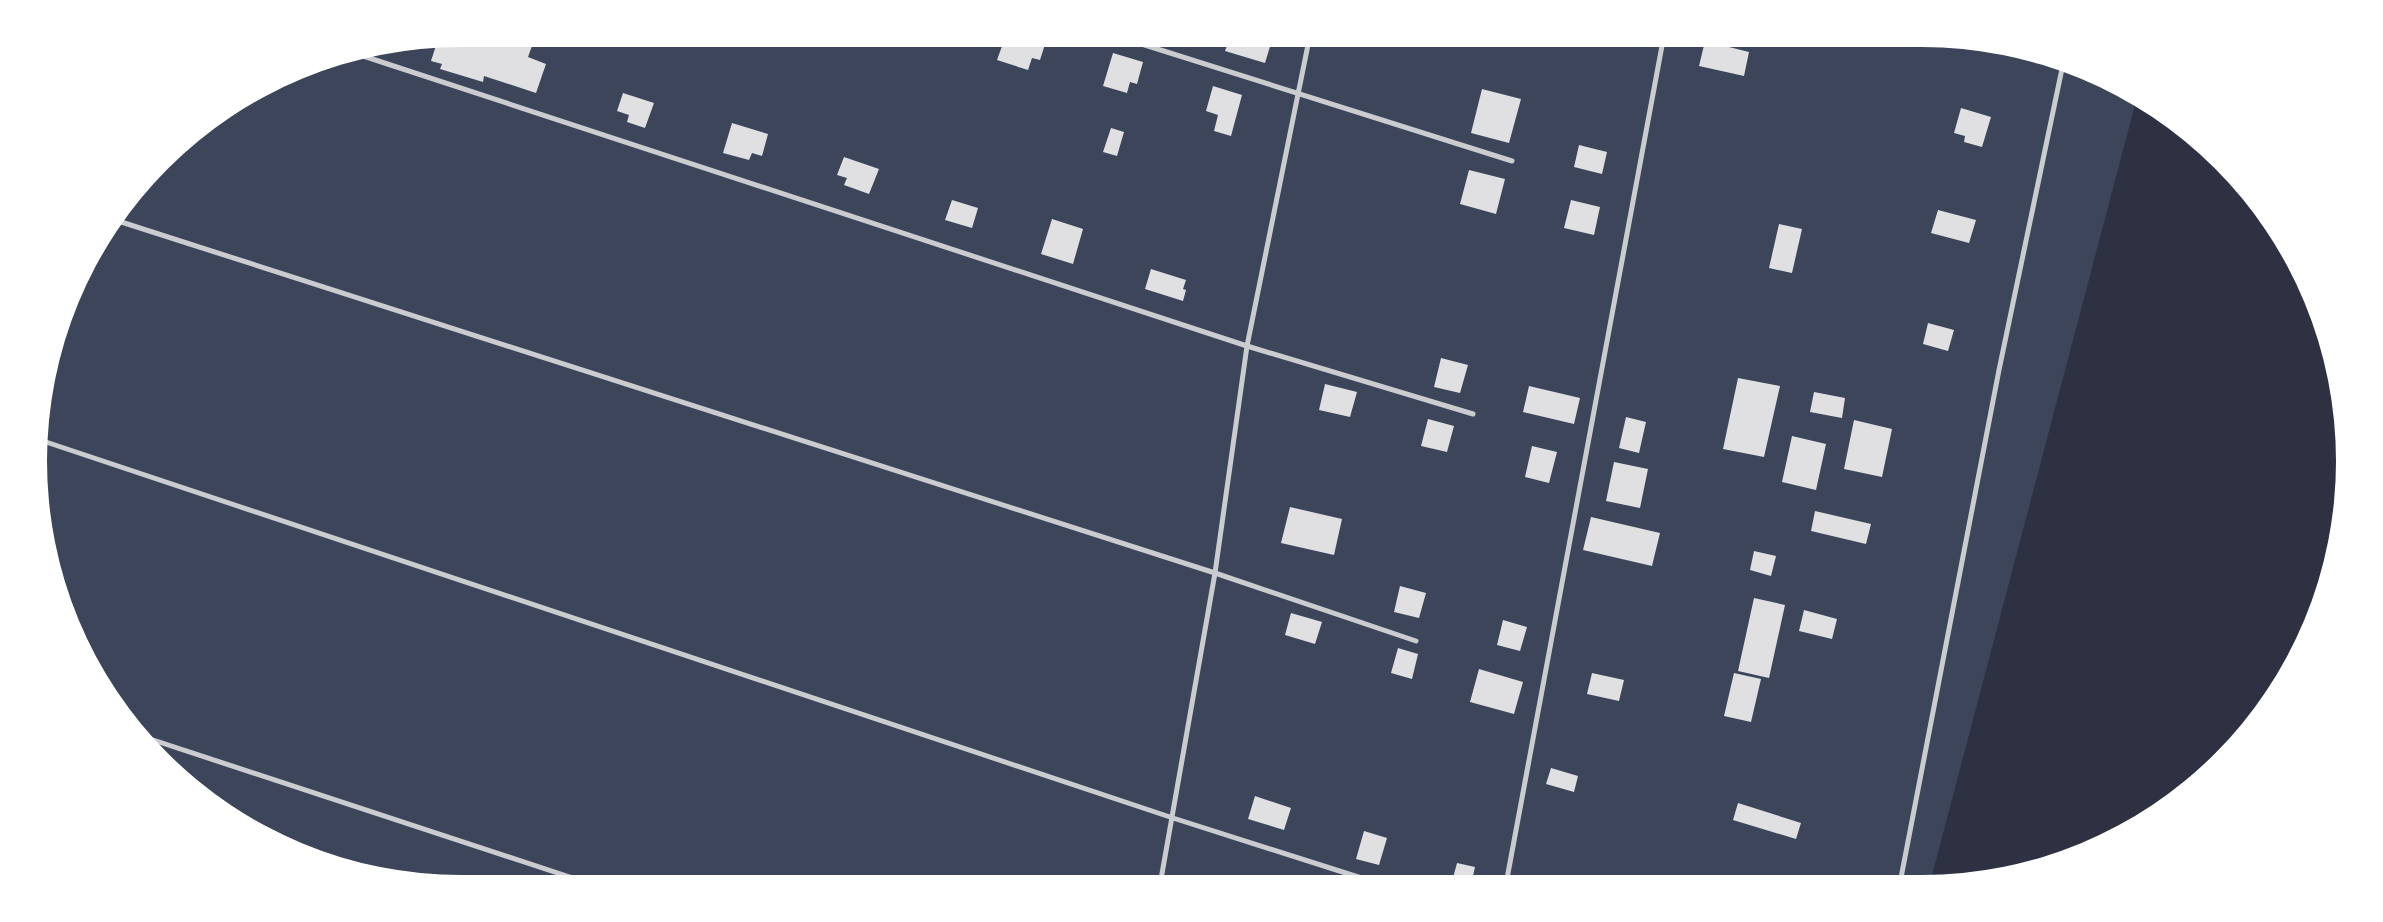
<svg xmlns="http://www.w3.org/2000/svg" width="2383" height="922" font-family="Rubik,sans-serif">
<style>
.green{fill:#3c4559}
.building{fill:#e0e0e3}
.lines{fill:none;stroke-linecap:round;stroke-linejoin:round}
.service{stroke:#caccd0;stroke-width:5}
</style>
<rect width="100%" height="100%" fill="#2d3142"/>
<path class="green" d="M461 35H1922L2033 50 2136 101 1930 883 461 887 350 872 202 799 107 697 43 545 39 405 92 248 180 140 324 58Z"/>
<path class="building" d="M461 35H477L513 47 517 35H536L528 57 546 64 536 93 484 76 483 82 440 69 442 64 431 61 438 39Z
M1006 35H1048L1040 60 1032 58 1028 70 997 60Z
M1231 35H1257L1272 40 1265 63 1225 51Z
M1705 41 1749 52 1744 76 1699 66Z
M1113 53 1143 62 1137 84 1130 82 1127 93 1103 86Z
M1213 86 1242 95 1231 136 1214 131 1218 115 1206 111Z
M1482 89 1521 99 1509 143 1471 133Z
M623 93 654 103 645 128 627 122 629 115 617 111Z
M1961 108 1991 117 1982 147 1964 142 1965 136 1954 133Z
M732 123 768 134 762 156 752 153 749 160 723 153Z
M1111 128 1124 132 1117 156 1103 152Z
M1579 145 1607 152 1602 174 1574 167Z
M844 157 879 169 869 194 844 185 847 178 837 175Z
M1469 170 1505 179 1496 214 1460 204Z
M952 200 978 208 972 228 945 220Z
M1571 200 1600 207 1594 235 1564 228Z
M1938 210 1976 220 1969 243 1931 233Z
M1052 219 1083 229 1073 264 1041 254Z
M1779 224 1802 229 1792 273 1769 268Z
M1151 269 1186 280 1183 289 1186 290 1183 301 1145 289Z
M1928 323 1954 330 1948 351 1923 344Z
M1441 358 1468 365 1460 393 1434 387Z
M1738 378 1780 386 1764 457 1723 449Z
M1325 384 1357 392 1350 417 1319 410Z
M1529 386 1580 398 1574 424 1523 412Z
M1814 392 1845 398 1842 418 1810 412Z
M1626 417 1646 422 1639 453 1619 448Z
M1428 419 1454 426 1447 452 1421 446Z
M1854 420 1892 429 1882 477 1844 469Z
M1792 436 1826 444 1816 490 1782 482Z
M1532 446 1557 452 1549 483 1525 477Z
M1614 462 1648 469 1640 508 1606 501Z
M1290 507 1342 519 1334 555 1281 543Z
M1815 511 1871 524 1866 544 1811 531Z
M1591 517 1660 533 1652 566 1583 550Z
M1754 551 1776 556 1771 576 1750 570Z
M1400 586 1426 593 1419 618 1394 612Z
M1754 598 1785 605 1769 678 1738 671Z
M1804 610 1837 619 1832 639 1799 631Z
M1291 613 1322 622 1315 644 1285 635Z
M1503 620 1527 627 1520 651 1497 645Z
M1398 648 1418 654 1412 679 1391 673Z
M1479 669 1523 682 1514 714 1470 702Z
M1592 673 1624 680 1619 701 1587 694Z
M1734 673 1761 679 1751 722 1724 716Z
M1551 768 1578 776 1574 792 1546 784Z
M1255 796 1291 808 1284 830 1248 819Z
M1738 803 1801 823 1796 839 1733 820Z
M1364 831 1387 838 1379 865 1356 859Z
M1457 863 1475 867 1471 885H1451Z"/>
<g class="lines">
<path class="service" d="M1113 35 1512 161
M354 53 1247 346 1473 414
M115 220 1215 573 1416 641
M40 440 1173 818 1374 882
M144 737 600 887
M1900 883 1999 370 2063 64
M1506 884 1664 35
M1160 885 1215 573 1247 346 1310 35"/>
</g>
<path d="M0 0H2383V922H0ZM461 47H1922A414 414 0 0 1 2336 461V461A414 414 0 0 1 1922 875H461A414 414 0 0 1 47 461V461A414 414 0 0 1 461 47Z" fill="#fff" fill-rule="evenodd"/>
</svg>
